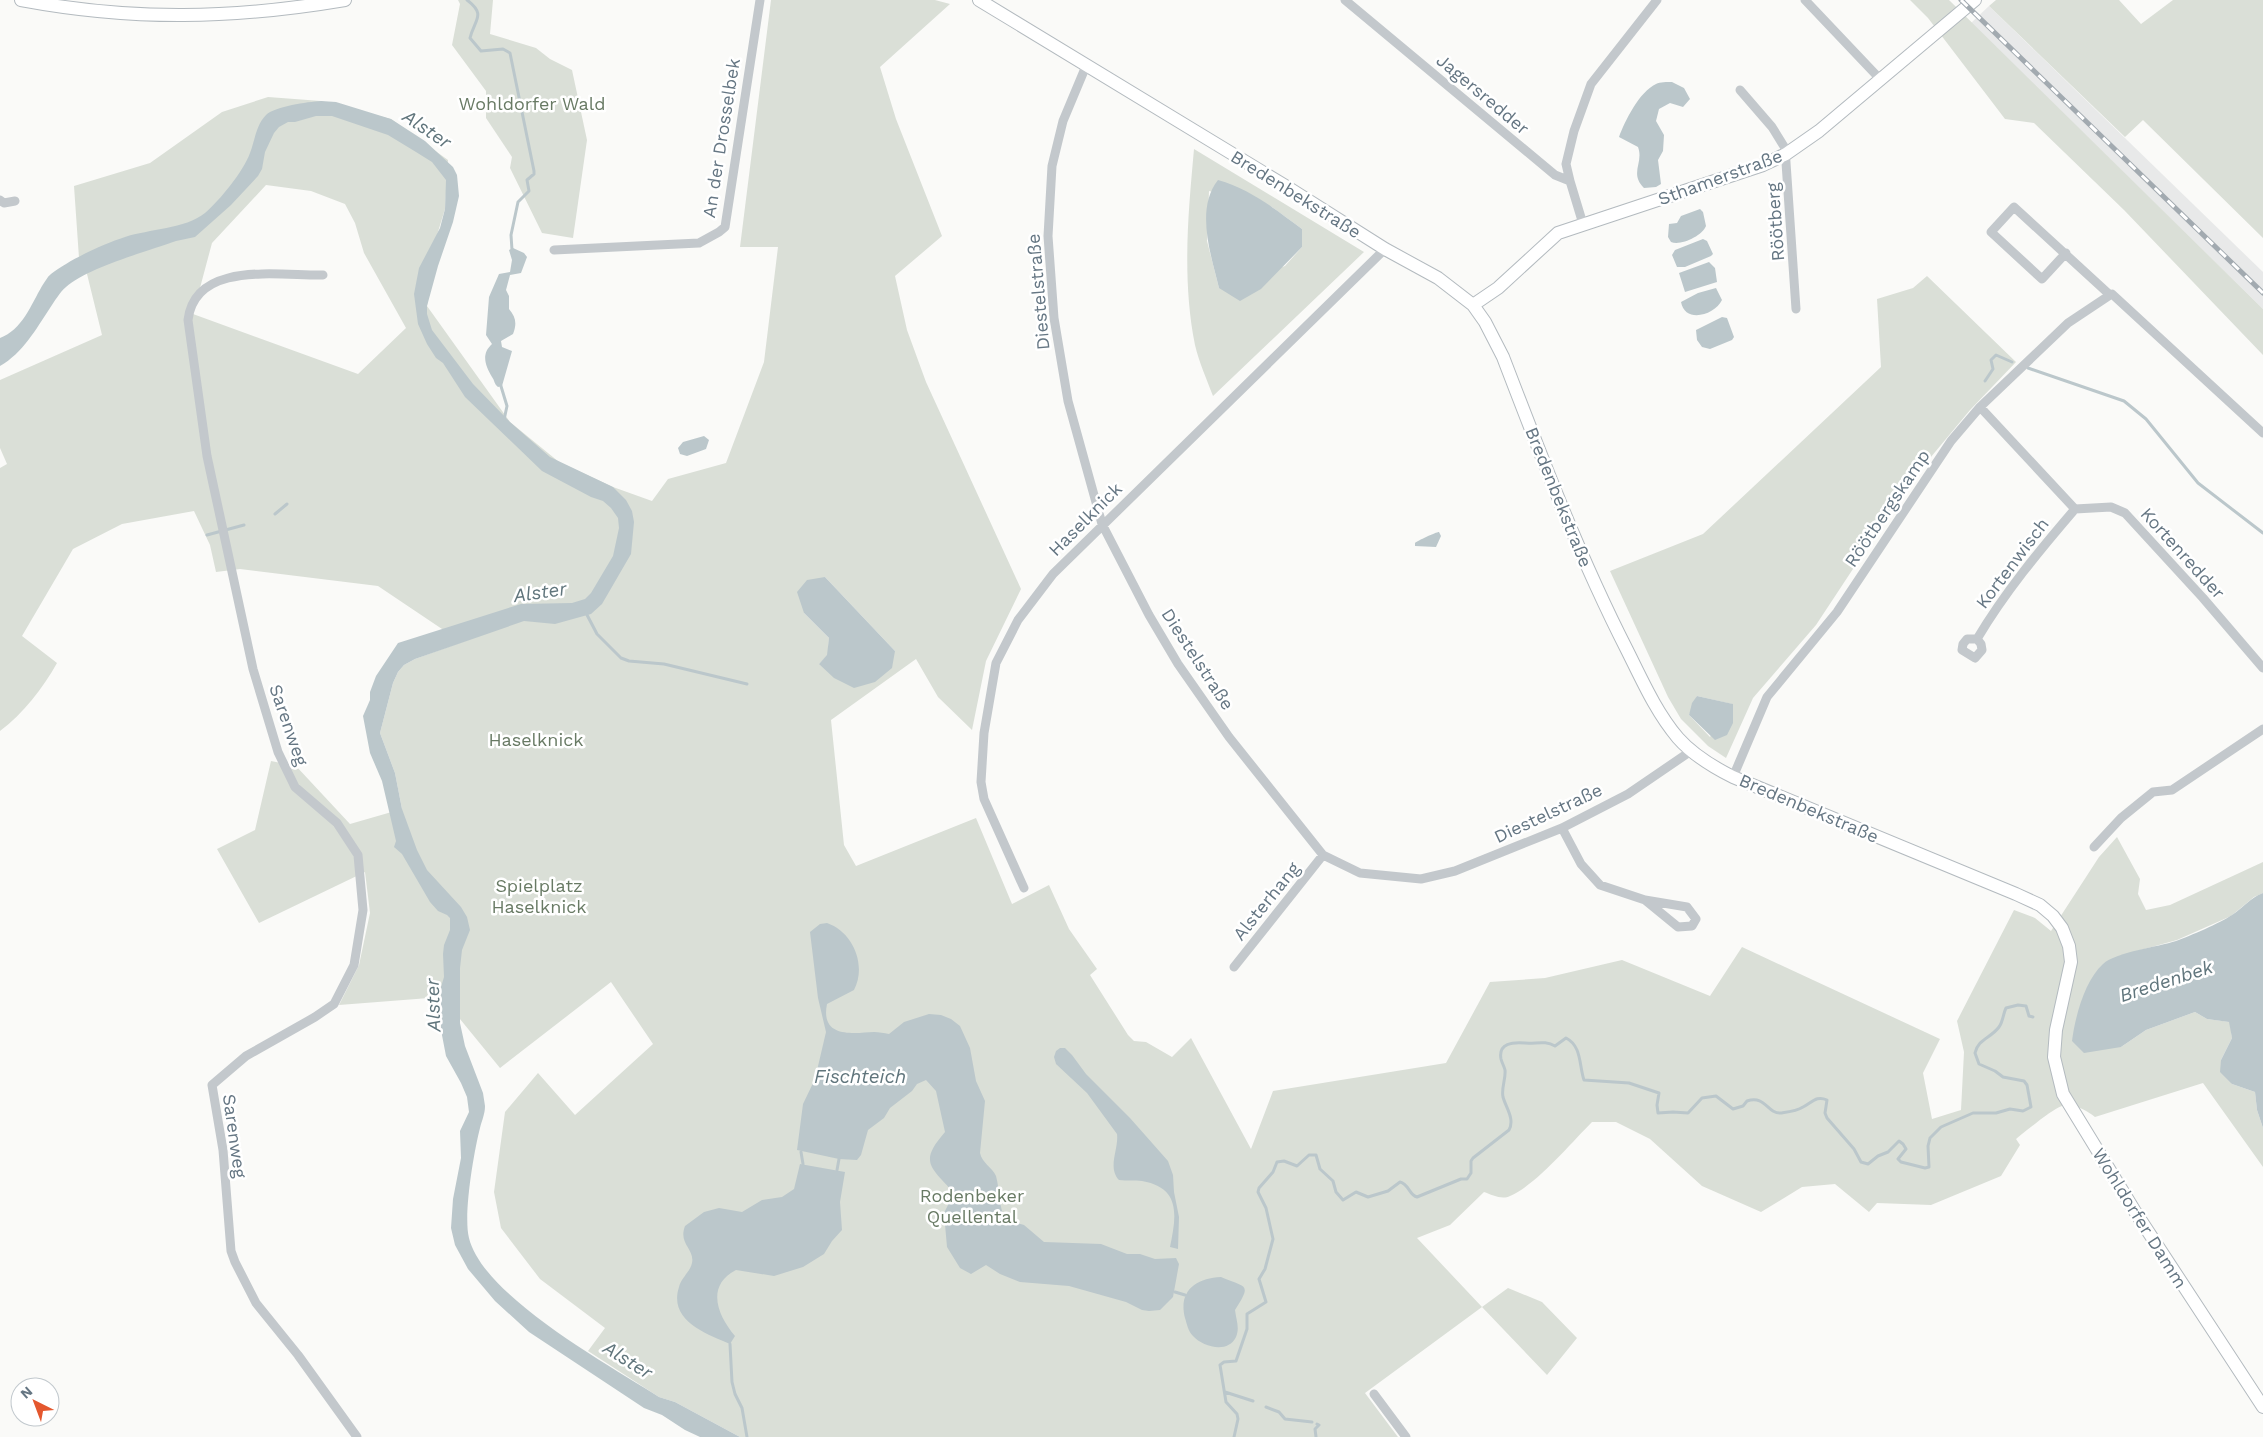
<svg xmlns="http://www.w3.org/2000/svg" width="2263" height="1437" font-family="'Work Sans',sans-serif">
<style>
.built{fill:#e8e9e9}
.green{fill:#dadfd7;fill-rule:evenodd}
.water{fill:#bbc7cb}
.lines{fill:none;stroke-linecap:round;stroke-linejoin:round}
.stream{stroke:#bbc7cb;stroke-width:3}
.secondary-casing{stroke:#b3babf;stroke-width:14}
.street{stroke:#c3c8cc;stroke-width:9}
.secondary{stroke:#fff;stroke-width:12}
.rail-casing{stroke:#a2aab0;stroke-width:5}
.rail{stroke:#fff;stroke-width:3;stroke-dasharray:9;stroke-linecap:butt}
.labels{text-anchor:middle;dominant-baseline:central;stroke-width:5;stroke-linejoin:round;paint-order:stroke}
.street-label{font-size:18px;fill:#657683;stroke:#fff}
.park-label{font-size:18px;fill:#687a64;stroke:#fff}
.water-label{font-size:19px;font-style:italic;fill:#60757c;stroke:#fff}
</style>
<rect width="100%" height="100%" fill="#fafaf8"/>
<path class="built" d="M1989 6 2263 272V309L1971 23Z"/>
<path class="green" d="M458 0H493L490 34 536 48 550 59 572 70 587 140 573 238 542 233 510 168 512 157 486 118V91L452 45 460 4Z
M771 0H935L950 4 880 67 896 119 942 236 895 276 907 330 926 382 1021 589 986 661 972 730 938 697 916 659 831 720 844 845 856 866 976 818 1012 904 1049 885 1069 929 1097 969 1090 975 1128 1035 1134 1041 1146 1042 1172 1057 1191 1038 1251 1149 1273 1091 1446 1063 1490 982 1545 978 1622 960 1710 996 1742 947 1940 1039 1923 1073 1932 1119 1961 1110 1964 1052 1957 1021 2014 910 2035 918 2051 931 2099 857 2117 837 2140 879 2138 894 2146 910 2170 905 2263 862V893L2254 897 2231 916 2177 940 2119 956 2083 999 2079 1013 2121 1047 2146 1030 2195 1012 2207 1019 2230 1022 2232 1038 2221 1060 2232 1084 2255 1092 2257 1110 2263 1128V1167L2203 1083 2095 1117C2086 1110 2074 1103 2062 1106 2052 1109 2025 1132 2016 1139L2020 1145 2001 1176 1931 1205 1877 1203 1869 1212 1835 1184 1802 1187 1761 1212 1702 1186 1650 1139 1616 1122H1592C1571 1143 1536 1185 1510 1196 1502 1200 1492 1195 1484 1192L1450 1225 1417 1238 1482 1307 1508 1288 1542 1302 1577 1338 1547 1375 1482 1307 1365 1393 1398 1437H740L675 1402 659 1397 588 1351 605 1328 540 1279 501 1228 494 1192 505 1112 538 1073 575 1115 653 1044 611 982 500 1068 442 997 339 1005 359 965 370 913 365 872 259 923 217 849 255 830 271 761 296 766 350 824 402 809 395 773 380 733 393 683 398 672 404 665 415 659 498 629H442L378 586 240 569 216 572 210 545 194 511 122 524 73 549 22 636 57 663C43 688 23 714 0 731V468L7 464 0 448V380L102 335 87 274 79 258 74 186 150 163 222 112 268 97 321 101 391 119 448 160 445 209 437 235 427 306 510 422 559 462 613 487 652 501 668 479 726 463 764 362 778 247H740ZM266 185 311 191 345 204 355 223 364 253 406 328 358 374 193 314 212 243ZM825 577 895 651 819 664 828 655 829 638 804 613Z
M1910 0H1949L2263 309V355L2124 210 2034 123 2005 119 1928 18Z
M1996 0H2119L2141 24 2173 0H2263V238L2143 120 2125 137 1989 6Z
M1194 149 1364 252 1213 396C1207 380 1199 362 1195 345 1182 280 1188 215 1194 149ZM1209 191 1272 207 1302 229V247L1285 266 1219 288 1207 241Z
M1927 276 2016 362 1970 410 1911 481 1816 625 1753 698 1726 758 1708 746 1681 719 1668 697 1610 571 1703 534 1881 367 1877 299 1913 288ZM1697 696 1732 704 1710 737 1689 715Z"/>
<path class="water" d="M1672 82 1684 88 1690 99 1683 107 1670 103 1659 109 1656 121 1664 135 1663 151 1658 160 1661 184 1656 187 1644 188C1629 173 1644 163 1638 147L1619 137C1625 121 1639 92 1656 84 1660 82 1667 82 1672 82Z
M321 101 336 102 391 119 425 141 453 167 457 175 459 196 453 222 438 266 427 306V314L432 330 473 384 510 422 550 457 613 487 626 500 632 511 634 522 631 554 602 604 591 614 555 624 524 621 415 659 404 665 398 672 393 683 380 733 395 773 402 809 417 850 427 870 461 907 467 917 470 930 462 950 460 968V1023L465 1046 483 1093 485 1106C485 1114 482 1120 480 1128 474 1151 463 1215 469 1238 483 1296 609 1365 659 1397L675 1402 740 1437H700L685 1430 662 1415 644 1408 529 1332 495 1301 468 1269 455 1245 451 1228 453 1199 461 1158 460 1131 469 1112 467 1097 461 1083 446 1056 441 1030V987L444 977 443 954 444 945 450 930V918L447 915 438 911 430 902 402 854 394 847 396 841 382 781 370 753 363 716 370 700V692L376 676 398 643 521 604 572 603 585 599 591 593 613 556 619 528 618 518 611 508 603 501 591 497 542 471 465 397 443 363 436 358 427 344 418 324 414 294 419 268 440 228 445 209 446 180 432 162 416 152 388 135 332 116H316L295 122H288L279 127 274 133 265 152 262 169 258 176 231 205 195 237 176 241C148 251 87 268 66 287 59 293 55 301 50 308 36 329 23 353 0 366V338C22 330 31 305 42 286 45 282 47 277 51 274 69 260 103 244 125 237 149 229 185 229 205 213 220 200 243 172 250 153 255 140 256 125 266 115 276 106 307 102 321 101Z
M1218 180C1250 189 1275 209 1302 229V247L1261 289 1240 301 1219 288C1211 255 1195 209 1218 180Z
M1700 209 1703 212 1706 226C1702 236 1681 246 1671 242L1668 237 1669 224 1677 223 1681 216Z
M1703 239 1707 241 1713 254 1711 256 1685 267H1677L1672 255 1675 250Z
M513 248 524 253 527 257 521 273 510 275 506 290 509 296V309C516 317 517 324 513 334L501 341 502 347 512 351 502 386 498 387C494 384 495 381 492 377 485 365 481 354 492 344L486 335 489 297 499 274 510 272 512 260 509 250Z
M1709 262 1715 268 1717 282 1685 292 1679 273Z
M1716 288 1722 300C1715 315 1685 324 1681 302L1698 293Z
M1722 317 1727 318 1734 337 1732 340 1710 349 1702 347 1697 340 1696 330Z
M704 436 709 440 706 449 687 456 680 454 678 448 683 442Z
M1439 532 1441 536 1436 547 1415 546V543C1417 541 1436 532 1439 532Z
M825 577 895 651 892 668 875 682 854 688 834 678 819 664 827 655 829 638 804 613 797 592 807 580Z
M1697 696 1733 704V723L1727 735 1715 740 1689 715 1692 703Z
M2263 893V1128L2257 1110 2255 1092 2232 1084 2220 1072 2221 1060 2232 1038 2229 1022 2207 1019 2195 1012 2146 1030 2121 1047 2084 1053 2072 1041C2075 1017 2085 980 2103 964 2116 952 2158 947 2176 941 2190 936 2220 923 2232 915 2243 908 2250 898 2263 893Z
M827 923C853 932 867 965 854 990L827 1004C820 1039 854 1033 874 1032 879 1032 884 1033 889 1034L904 1022 929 1014 941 1015 951 1019 960 1026 970 1048 976 1081 985 1101 980 1153C982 1163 992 1167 996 1176 1000 1190 998 1207 1006 1220L1024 1225 1044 1242 1101 1244 1127 1254H1140L1155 1259 1176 1258 1179 1264 1173 1297 1160 1310 1149 1311 1142 1310 1126 1302 1069 1286 1020 1282 1000 1274 986 1265 971 1274 960 1268 947 1247 944 1213 953 1195V1192C930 1166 919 1162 945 1132L936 1091 926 1080 917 1084 912 1091 890 1108 884 1118 868 1130 861 1155 857 1160 839 1159 797 1150 803 1104 815 1079 826 1032 818 998 810 932 820 924Z
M1060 1048H1065L1072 1055 1086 1074 1130 1118 1168 1161 1173 1175 1174 1192 1179 1217 1178 1249 1170 1247C1176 1217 1182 1188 1142 1181 1135 1180 1127 1181 1119 1180 1107 1167 1119 1149 1117 1134L1087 1093 1056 1064 1054 1057 1056 1051Z
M800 1164 845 1172 840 1202 842 1230 832 1241 824 1254 803 1267 774 1276 736 1270C705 1286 718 1316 735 1336L730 1344C707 1334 668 1321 679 1287 681 1278 690 1272 692 1263 695 1249 678 1244 685 1226L704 1212 719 1208 742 1212 762 1200 782 1197 794 1189Z
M1221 1277C1245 1288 1253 1282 1235 1310 1236 1319 1240 1328 1236 1337 1228 1354 1203 1347 1193 1336 1188 1331 1187 1324 1185 1318 1178 1291 1196 1278 1221 1277Z"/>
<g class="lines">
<path class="stream" d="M467 0C487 15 474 20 470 38L481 51 503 49 510 53 534 171V174L527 180 529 191 518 202 511 235 512 250
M2028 368 2124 401 2146 419 2198 483 2263 533
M1985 381 1993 369 1991 360 1996 355 2012 362
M500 383 507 406 504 420
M275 514 287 504
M207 535 244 525
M586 613 597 634 621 658 629 661 664 664 747 684
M801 1152 803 1164
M837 1170 839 1159
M1175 1292 1185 1295
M730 1344 732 1382 735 1394 742 1408 747 1437
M1225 1392 1253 1401
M1266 1407 1279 1412 1285 1419 1312 1422
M1234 1437 1238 1419 1237 1414 1226 1402 1220 1365 1224 1362 1236 1361 1247 1329V1314L1266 1302 1259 1279 1265 1269 1273 1239 1266 1208 1258 1192 1259 1188 1273 1172 1277 1162 1284 1161 1297 1166 1309 1155H1316L1320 1169 1333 1181 1336 1192 1343 1200 1356 1192 1368 1197 1388 1191 1400 1182C1409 1184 1409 1195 1417 1197L1461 1179H1467L1471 1173V1161L1473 1158 1509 1130C1515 1119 1506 1108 1503 1097 1501 1088 1506 1079 1505 1070 1504 1066 1502 1063 1501 1059 1498 1043 1513 1042 1525 1043 1536 1044 1545 1040 1555 1046L1566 1038C1582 1046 1579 1066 1584 1080L1629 1083 1659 1093 1657 1105 1658 1113 1673 1112 1688 1113 1702 1098 1716 1096 1733 1109 1743 1106 1747 1101C1766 1095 1767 1114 1781 1113 1788 1112 1797 1111 1803 1107 1812 1103 1816 1095 1827 1100L1825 1113 1827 1118 1854 1149 1861 1162 1868 1164 1878 1156 1888 1152 1899 1141 1903 1144 1906 1149 1898 1159 1901 1162 1925 1168 1929 1167 1928 1146 1930 1138 1941 1127 1973 1113H1996L2010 1109 2023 1111 2031 1107 2027 1085 2024 1081 2003 1077 1995 1071 1979 1064 1975 1053C1978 1039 1991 1038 1999 1027 2003 1022 2003 1014 2006 1008L2018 1005 2026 1006 2029 1016 2033 1017
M1316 1437 1315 1429 1319 1425 1317 1424"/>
<defs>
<path id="secondary" d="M21 0C134 21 232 19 345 0
M979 0 1287 187 1385 249 1438 278 1473 305 1485 322 1503 357C1541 456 1579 556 1627 650 1642 680 1656 712 1678 738 1693 755 1713 767 1733 777L2016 894 2040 905 2053 916 2062 928 2069 946 2071 962 2056 1030 2054 1057 2063 1094 2134 1210 2263 1407
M1473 305 1498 288 1558 233 1763 165 1786 154 1819 131 1975 0"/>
</defs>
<use href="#secondary" class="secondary-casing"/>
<path class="street" d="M1345 0 1555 175 1570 181 1583 224
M1805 0 1880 79
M1086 66 1063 121 1052 166 1048 236 1054 318 1068 401 1102 524 1149 615 1178 664 1229 737 1323 855 1360 873 1421 879 1455 871 1562 828 1628 794 1691 751
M1740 90 1772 127 1785 148 1796 309
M1570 181 1566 164 1574 131 1591 84 1657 0
M0 200 4 203 15 201
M554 250 699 243 719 232 725 227 760 0
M2066 253 2042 279 1991 232 2014 207 2110 295
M323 275C280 276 195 260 188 320L207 456 253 669 278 752 295 787 337 823 358 855 363 910 354 965 334 1004 315 1017 246 1056 212 1085 223 1150 231 1251 235 1262 256 1303 298 1355 357 1437
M1980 407 2075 509 2111 507 2125 513 2203 598 2263 668
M1977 639 1981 644 1982 650 1975 658 1962 650 1963 644 1967 639H1977C2005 592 2039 551 2075 509
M1733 777 1767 697 1837 612 1951 441 1980 407 2068 323 2110 295 2112 294 2263 433
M1562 828 1581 864 1600 885 1645 900 1678 927 1692 926 1696 919 1687 907 1645 900
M2094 847 2121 818 2153 792 2172 790 2263 729
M1024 888 984 799 981 782 984 733 996 663 1018 620 1053 574 1385 249
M1234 967 1323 855
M1374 1394 1406 1437"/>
<use href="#secondary" class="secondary"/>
<defs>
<path id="rail" d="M1961 0 2263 293"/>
</defs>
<use href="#rail" class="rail-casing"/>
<use href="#rail" class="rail"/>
</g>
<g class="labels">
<g class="street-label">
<text transform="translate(1483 94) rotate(40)">Jagersredder</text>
<text transform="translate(721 138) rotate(-81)">An der Drosselbek</text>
<text transform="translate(1720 177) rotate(-20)">Sthamerstraße</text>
<text transform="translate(1296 194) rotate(32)">Bredenbekstraße</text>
<text transform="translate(1775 222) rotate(-94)">Röötberg</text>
<text transform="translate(1038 292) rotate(-95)">Diestelstraße</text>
<text transform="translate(1559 497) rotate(68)">Bredenbekstraße</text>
<text transform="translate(1887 508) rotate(-56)">Röötbergskamp</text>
<text transform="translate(1085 519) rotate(-45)">Haselknick</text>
<text transform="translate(2183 553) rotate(48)">Kortenredder</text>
<text transform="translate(2012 563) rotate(-53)">Kortenwisch</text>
<text transform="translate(1198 659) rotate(57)">Diestelstraße</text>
<text transform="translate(289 725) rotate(71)">Sarenweg</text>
<text transform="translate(1809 808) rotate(23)">Bredenbekstraße</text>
<text transform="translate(1548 813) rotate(-25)">Diestelstraße</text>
<text transform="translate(1266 901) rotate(-51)">Alsterhang</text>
<text transform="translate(235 1136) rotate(82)">Sarenweg</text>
<text transform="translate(2140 1218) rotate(58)">Wohldorfer Damm</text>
</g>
<g class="park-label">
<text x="532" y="103">Wohldorfer Wald</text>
<text x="536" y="739">Haselknick</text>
<text x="539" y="885">Spielplatz<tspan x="539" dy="21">Haselknick</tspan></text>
<text x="972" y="1195">Rodenbeker<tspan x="972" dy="21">Quellental</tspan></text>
</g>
<g class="water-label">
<text transform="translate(427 129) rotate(34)">Alster</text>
<text transform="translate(540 592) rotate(-8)">Alster</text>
<text transform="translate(2166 981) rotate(-18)">Bredenbek</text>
<text transform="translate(433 1005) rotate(-92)">Alster</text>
<text x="860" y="1076">Fischteich</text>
<text transform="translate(628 1360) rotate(32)">Alster</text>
</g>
</g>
<g transform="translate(35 1402) rotate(318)"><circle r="24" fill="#ffffff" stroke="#c1c8cd"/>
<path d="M0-4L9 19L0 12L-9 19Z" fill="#e4572e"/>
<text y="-8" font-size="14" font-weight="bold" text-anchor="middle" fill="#657683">N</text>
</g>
</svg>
